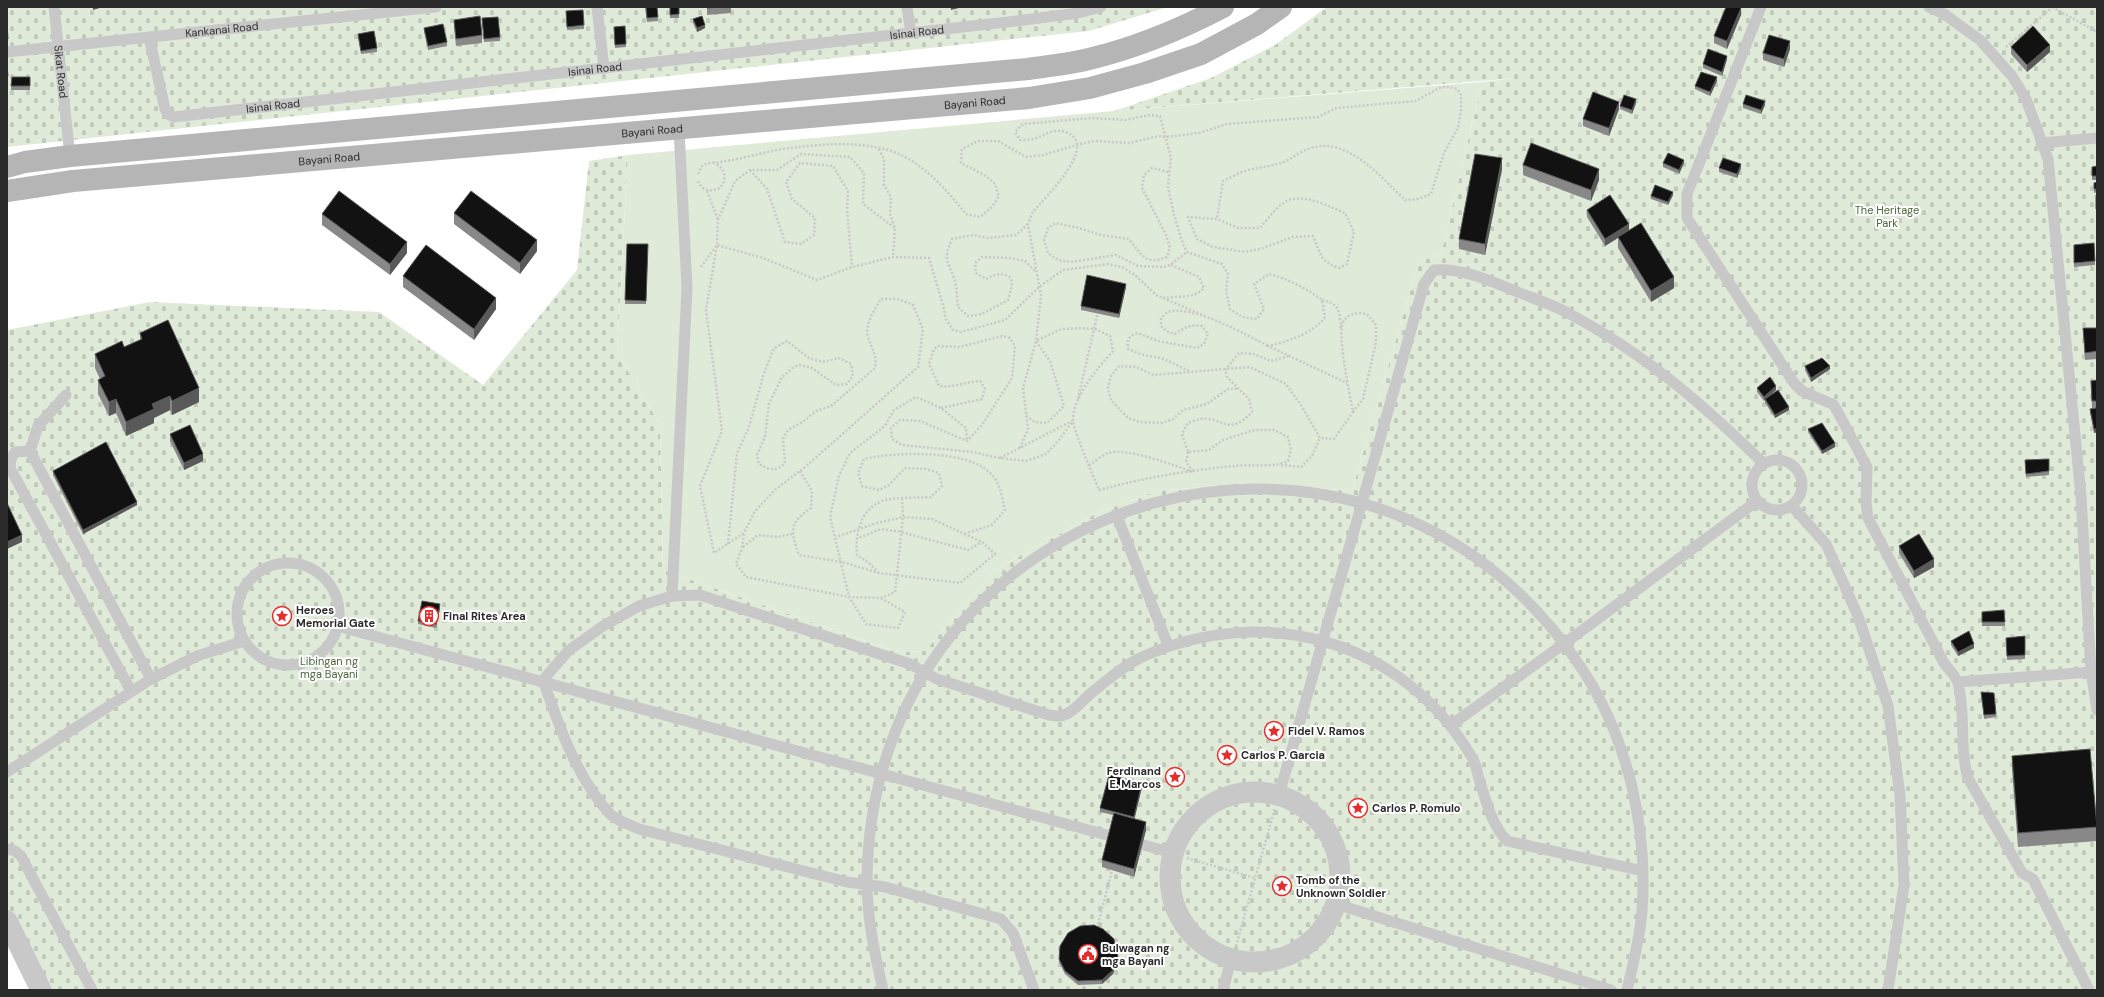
<svg xmlns="http://www.w3.org/2000/svg" width="2104" height="997" font-family="'DM Sans',sans-serif">
<style>
.green{fill:#e0ead8}
.cemetery{fill:url(#cemetery-stones)}
.lines{fill:none;stroke-linecap:round;stroke-linejoin:round}
.path{stroke:#c8c8c8;stroke-width:2.5;stroke-dasharray:2 2;stroke-linecap:butt}
.lane{stroke:#c8c8c8;stroke-width:11}
.street{stroke:#c8c8c8;stroke-width:21}
.secondary{stroke:#b5b5b5;stroke-width:22}
.wall{fill:#888}
.shaded-wall{fill:#595959}
.building{fill:#121212;stroke:#595959}
.labels{text-anchor:middle;dominant-baseline:central;stroke-width:4;stroke-linejoin:round;paint-order:stroke}
.street-label{font-size:11px;fill:#2b2b2b;stroke:#fff}
.park-label{font-size:11px;fill:#4b663a;stroke:#fff}
.poi-label{font-size:11px;font-weight:bold;fill:#2b2b2b;stroke:#fff;text-anchor:start}
</style>
<defs>
<pattern id="cemetery-stones" width="16" height="16" patternUnits="userSpaceOnUse"><rect width="16" height="16" fill="#e0ead8"/><path d="M2 7V4a2 2 0 0 1 4 0v3zM10 15v-3a2 2 0 0 1 4 0v3z" fill="#c0c9ba"/></pattern>
</defs>
<rect width="100%" height="100%" fill="#fff"/>
<path class="green" d="M1482 82 1441 255 1419 261 1352 491 1245 483 1157 491 1099 512 995 570 925 651 896 652 663 570 660 425 617 353 628 155 1114 111Z"/>
<path class="cemetery" d="M7 7H1168L1089 31 7 147Z
M1327 7H2097V990H36L7 930V330L150 302 379 312 483 385 577 270 589 161 628 155 617 353 660 425 663 570 896 652 925 651 995 570 1099 512 1157 491 1245 483 1352 491 1419 261 1441 255 1482 82 1517 78 1114 111 1211 78 1275 45Z"/>
<g class="lines">
<path class="path" d="M2052 7 2097 32
M2006 47 2053 7
M879 149 884 159V185L891 197 890 214 895 228 893 257
M750 170 767 189 785 242 801 244 814 235 815 218 792 199 786 182 800 163 833 166 848 191 847 209 852 267
M1168 172 1152 168 1144 175 1142 188 1166 235 1170 248 1167 257C1145 266 1142 255 1129 239L1101 235 1079 228 1055 223 1048 228 1044 240 1048 253 1058 260 1071 262 1116 255 1138 266 1163 267 1170 265 1187 252
M698 174 702 166 708 163C733 162 758 153 783 149 819 144 870 139 903 156 929 169 948 192 966 214L980 217 992 207 999 196 995 184 986 176 961 163 962 149 978 141H998L1026 157 1043 155 1077 145 1094 141 1129 143 1159 136 1166 137 1199 133 1227 124 1318 117 1336 108 1416 101 1441 87H1450L1457 89 1461 95V110L1458 128 1444 153 1431 194 1418 199 1405 200C1382 178 1347 136 1311 148 1300 151 1291 160 1281 163 1269 167 1257 167 1245 171 1238 173 1230 178 1223 181L1217 219 1188 217 1197 239 1213 247 1245 252 1260 249 1293 237 1313 236C1321 254 1319 261 1339 268L1347 264 1354 232 1345 213C1327 206 1299 190 1282 204 1274 210 1267 220 1260 228H1238L1217 219
M698 181C702 191 710 192 720 188 728 178 725 168 714 163
M707 191 718 220
M1028 224 1016 235 988 238 973 235 952 239C943 260 947 259 954 278 957 287 957 298 958 307L968 316 982 314 1008 300 1012 286 1011 278C1002 271 994 275 986 279L976 273 975 263 982 257 1010 258 1025 261 1035 271
M701 267 717 245 718 220 735 181 750 170H777L801 154 850 157 864 173 863 204 895 228
M1163 298C1176 296 1195 299 1204 288L1199 277 1171 265
M1322 300C1341 304 1339 312 1341 329
M1189 371 1164 359 1140 354 1128 349C1127 339 1129 336 1138 333L1158 341 1197 348 1204 344 1208 334 1202 326C1190 324 1184 328 1175 334L1166 331 1161 326V318C1163 316 1166 313 1168 312 1192 304 1247 335 1268 346
M1237 389H1228L1207 404 1183 410 1173 419 1162 423 1140 422 1128 418 1111 400 1108 388 1111 376 1119 366 1136 367 1153 375 1250 367 1286 384 1301 405 1320 438 1334 439 1353 412C1350 396 1337 335 1343 322 1348 313 1358 312 1367 314L1376 325V342L1363 399 1353 412
M1078 399 1098 312
M941 408 982 399 985 389 980 381C965 382 954 388 939 386L929 364 934 349 938 346 960 347 1002 336 1010 338 1015 346 1012 378 982 425 967 441 920 421 900 420 891 428 892 439 902 445 973 452 999 458 1026 461 1046 454 1059 440 1073 421
M1026 416 1035 422 1047 423 1064 406 1050 361 1036 341 1061 329 1078 328 1095 329 1110 336 1113 351C1098 367 1073 397 1073 420 1073 430 1094 477 1099 490 1143 478 1189 470 1234 466 1251 464 1275 468 1288 461L1291 450 1288 437 1274 430H1254L1223 440 1209 450 1188 452 1182 434 1188 423C1191 422 1196 420 1200 419 1224 416 1227 438 1252 412L1249 399 1227 377 1225 370 1239 353 1254 354 1271 361 1289 356
M1020 448 1028 429 1023 388 1036 341 1041 296 1028 224C1030 220 1031 215 1033 212 1044 198 1105 141 1062 131 1051 129 1042 137 1033 139 1029 140 1024 140 1020 140L1015 132 1023 124 1092 118 1125 120 1150 115 1160 116 1171 158 1168 187 1174 215 1183 244 1187 252 1222 264 1228 274 1226 291 1230 309 1242 317 1257 319 1264 309 1254 284 1269 274C1288 279 1306 288 1322 300L1325 317C1314 333 1287 342 1268 346L1347 383
M1188 452 1186 462 1193 471
M1000 458 1072 421
M1089 465C1095 462 1102 455 1108 453 1127 447 1173 465 1193 472
M1281 465 1301 467 1312 456 1320 438
M800 471 812 491 811 508C788 523 791 532 799 555L842 562 879 573 960 583 995 554 982 542 932 519 903 517 877 523 836 537
M744 534 742 548 736 564 746 577 849 597 881 598 895 592 903 517 902 499
M856 539 881 529 901 532 968 550 982 542
M728 544 737 453 749 427 764 373 774 348 787 341 809 358 823 362 839 358 851 364 853 376 847 384 836 385 812 368 800 365 794 367 782 377 769 404 765 437 757 455 759 464C770 470 775 472 785 463L783 439 788 430 804 421 816 411 831 406 875 368C877 354 872 350 868 337 864 325 875 309 881 299H898L913 305 923 329 918 367 804 468 776 489 755 511 744 533 714 553 700 486 722 431 706 310 717 245 763 258 817 280 852 267 893 257 929 258 943 305 946 319 953 330 961 332 1005 320 1039 287 1063 270 1108 264 1122 267 1135 275 1156 295 1205 316
M743 547 758 535 778 537 792 534
M879 573 869 563 857 555C855 534 860 510 882 501 891 497 920 498 931 497L942 486 939 473 926 469 905 468 889 485 879 490 862 486 858 473 864 459C894 452 967 449 990 473 1000 482 1002 497 1005 510L992 525 964 534
M881 598 905 612 898 628 866 624 849 597 830 517 839 476 850 453 885 426 894 410 916 397 941 408 966 428 967 441
M1187 858 1255 878
M1097 928 1113 867
M1236 946 1275 808"/>
<g class="lane">
<path id="s1" d="M54 7 70 156"/>
<path d="M597 7 604 68"/>
<path d="M907 7 911 33"/>
<path d="M1761 7 1687 194V218L1794 383 1802 391 1834 405 1867 467 1866 503 1868 518 1944 663C1948 669 1956 676 1958 683 1966 714 1959 748 1968 778L2022 873 2033 879 2089 990"/>
<path d="M1929 7 1944 14 1980 40 2012 76 2026 99 2048 159 2081 496 2091 672 2097 710"/>
<path id="s2" d="M149 37 165 109 169 115 174 117 1024 20 1078 13 1101 7"/>
<path id="s3" d="M7 52 436 7"/>
<path d="M2041 143 2097 138"/>
<path d="M30 451 38 426 66 395"/>
<circle cx="1777" cy="485" r="25"/>
<path d="M1792 506 1826 544 1858 616 1888 706 1900 795 1904 885 1888 990"/>
<path d="M1116 514 1168 645"/>
<circle cx="288" cy="614" r="51"/>
<path d="M672 596 687 288 679 129"/>
<path d="M337 626 1173 853"/>
<path d="M1958 682 2091 672"/>
<path d="M131 691 10 468 11 459 15 452 30 451 151 679"/>
<path d="M1451 725 1565 643 1757 501"/>
<path d="M7 772 151 679 197 656 244 641"/>
<path d="M1279 795 1424 284 1434 270C1462 268 1489 280 1515 291 1532 298 1551 304 1568 313 1644 353 1703 404 1764 464"/>
<path d="M7 849 15 851 21 856 92 990"/>
<path d="M1336 904 1611 990"/>
<path d="M883 990C875 955 867 919 867 882 869 492 1366 340 1582 669 1628 739 1648 828 1642 911 1640 938 1633 964 1627 990"/>
<path d="M1034 990 1013 933 1001 919 885 887 847 882 639 829C630 825 618 821 611 815 577 779 559 726 543 680L568 651 603 626 639 606 672 596 700 595 910 664 937 679 1049 715C1053 715 1058 717 1061 716 1072 714 1082 701 1090 694 1106 681 1123 666 1142 657 1265 602 1403 639 1473 759 1476 764 1477 772 1479 779 1486 800 1491 824 1507 841L1643 871"/>
<path d="M1223 990 1231 960"/>
</g>
<path class="street" d="M1170 877a85 85 0 1 1 170 0a85 85 0 1 1-170 0Z
M7 921 41 990"/>
<g class="secondary">
<path d="M7 167 25 162 70 156 1028 69C1048 66 1069 64 1089 59 1135 48 1181 29 1223 7"/>
<path id="s4" d="M7 191 73 181 1029 98 1090 88 1145 73 1201 54 1257 24 1281 7"/>
</g>
</g>
<path class="wall" d="M289 7H299V8H289Z
M645 7H657L658 21 647 22Z
M670 7H679V18H670Z
M707 7H731V13L707 15Z
M583 10 584 29 567 30 566 11Z
M1741 15 1727 49 1714 43V36Z
M482 18 500 37V41L484 42Z
M693 19 705 28 697 32 693 23Z
M454 20 482 35V43L456 46 454 27Z
M614 27 626 44V47L615 48Z
M424 28 447 42V46L428 50 424 31Z
M358 34 377 48V52L361 54 358 37Z
M2011 47 2050 52 2027 72 2011 54Z
M1790 49 1784 67 1763 60V53Z
M1727 59 1722 76 1703 68V64Z
M12 77H30V90H11Z
M1717 81 1710 96 1695 89V86Z
M1636 103 1632 114 1620 109V106Z
M1743 104 1765 105 1761 114 1743 108Z
M1619 109 1609 136 1583 126V119Z
M1663 163H1684L1679 174 1663 167Z
M1523 165 1599 180 1591 201 1523 175Z
M2097 166V180H2092V167Z
M1719 168H1741L1737 178 1719 172Z
M1502 169 1485 255 1459 249V239Z
M2097 182V192L2094 193V183Z
M1673 195 1668 205 1651 199V196Z
M1587 210 1629 231 1674 288 1651 302 1618 248V238L1605 246 1587 217Z
M454 213 537 251 520 274 454 224Z
M322 214 407 253 390 275 322 225Z
M2094 243 2095 265 2074 267V245Z
M627 244H648L646 304H625Z
M403 276 496 309 474 340 403 287Z
M1126 287 1119 318 1081 310V306Z
M2083 328H2097V359L2085 360Z
M140 333 199 402 172 415 170 410 154 418V423L126 436 116 413 109 416 98 394V380L100 379 95 368V354L124 347 140 340Z
M1805 366 1830 369 1811 382 1805 370Z
M2097 380V432L2094 433 2090 412V409L2092 408 2091 381Z
M1757 388 1776 390 1769 396 1789 410 1775 418 1765 403V400L1764 401 1757 392Z
M1808 429 1835 447 1822 454 1808 432Z
M170 434 203 461 184 470 170 441Z
M2049 459V475L2026 477 2025 460Z
M53 471 137 505 83 534 53 475Z
M1899 546 1934 567 1914 578 1899 553Z
M440 608 436 628 418 624V621Z
M2004 610 2005 626H1982V612Z
M2025 636V659L2007 660 2006 638Z
M1951 641 1974 648 1958 656 1951 645Z
M1981 692 1996 714V717L1984 719Z
M2012 756 2097 827V841L2018 847 2012 770Z
M1142 787 1134 819 1146 830 1134 877 1102 867V860L1113 815 1100 812V808Z
M1060 946 1118 959 1113 974 1102 984 1078 985 1065 974 1059 962Z"/>
<path class="shaded-wall" d="M93 7H103L93 10Z
M951 7H959V8L951 10Z
M1741 8V15L1727 49V41Z
M705 25V28L697 32V28Z
M1790 41V49L1784 67V59Z
M2050 45V52L2027 72V65Z
M1727 56V59L1722 76V72Z
M1717 77V81L1710 96V92Z
M1636 99V103L1632 114V110Z
M1765 101V105L1761 114V110Z
M1619 102V109L1609 136V128Z
M1502 158V169L1485 255V244Z
M1684 160V163L1679 174V170Z
M1741 164V168L1737 178V174Z
M1599 169V180L1591 201V190Z
M1673 192V195L1668 205V202Z
M1629 224V231L1605 246V239Z
M537 240V251L520 274V263Z
M407 242V253L390 275V264Z
M1674 277V288L1651 302V291Z
M1126 284V287L1119 318V314Z
M496 298V309L474 340V329Z
M1830 366V369L1811 382V378Z
M1776 386V390L1765 400V399L1764 401V397Z
M199 388V402L172 415V401Z
M170 396V410L154 418V423L126 436V422L152 404Z
M116 399V413L109 416V402Z
M1789 407V410L1775 418V415Z
M2094 429H2097V432L2094 433Z
M1835 443V447L1822 454V451Z
M203 454V461L184 470V463Z
M137 502V505L83 534V530Z
M22 535V542L7 549V542Z
M1934 559V567L1914 578V571Z
M440 604V608L436 628V624Z
M1974 644V648L1958 656V652Z
M1142 783V787L1134 821V817Z
M1146 822V830L1134 877V869Z
M1118 956V959L1113 974 1102 984V980Z"/>
<path class="building" d="M646 7H657L658 17 647 18Z
M670 7H679V14L670 15Z
M707 7H719L707 8Z
M1726 7H1739L1741 8 1727 41 1714 36Z
M583 10 584 25 567 27 566 11Z
M480 16 482 35 456 39 454 20Z
M702 16 705 25 697 28 693 19Z
M498 17 500 37 484 39 482 18Z
M7 24 8 39H7Z
M443 24 447 42 428 46 424 28Z
M625 26 626 44 615 45 614 27Z
M2033 26 2050 45 2027 65 2011 47Z
M374 31 377 48 361 51 358 34Z
M1769 35 1790 41 1784 59 1763 53Z
M1708 49 1727 56 1722 72 1703 64Z
M7 67 8 76H7Z
M1701 72 1717 77 1710 92 1695 86Z
M12 77H30V86H11Z
M1593 92 1619 102 1609 128 1583 119Z
M1624 95 1636 99 1632 110 1620 106Z
M1746 95 1765 101 1761 110 1743 104Z
M1531 143 1599 169 1591 190 1523 165Z
M1668 153 1684 160 1679 170 1663 163Z
M1475 154 1502 158 1485 244 1459 239Z
M1723 158 1741 164 1737 174 1719 168Z
M2097 166V176H2092V167Z
M2097 182V189H2094V183Z
M1655 185 1673 192 1668 202 1651 196Z
M339 191 407 242 390 264 322 214Z
M471 191 537 240 520 263 454 213Z
M1610 195 1629 224 1605 239 1587 210Z
M2096 195H2097V209H2096Z
M1641 223 1674 277 1651 291 1618 237Z
M2094 243 2095 261 2074 263V245Z
M627 244H648L646 301 625 300Z
M426 245 496 298 474 329 403 276Z
M1087 275 1126 284 1119 314 1081 306Z
M168 320 199 388 172 401 170 396 152 404 154 409 126 422 116 399 109 402 98 380 105 376 95 354 122 341 124 347 142 339 140 333Z
M2083 328H2097V351L2085 353Z
M1822 358 1830 366 1811 378 1805 366Z
M1770 377 1776 386 1764 397 1757 388Z
M2097 380V401H2092L2091 381Z
M1778 390 1789 407 1775 415 1765 399Z
M2097 408V429H2094L2090 409Z
M1822 423 1835 443 1822 451 1808 429Z
M190 425 203 454 184 463 170 434Z
M106 442 137 502 83 530 53 471Z
M2049 459V471L2026 474 2025 460Z
M7 503 22 535 7 542Z
M1919 534 1934 559 1914 571 1899 546Z
M422 601 440 604 436 624 418 621Z
M2004 610 2005 622H1982V612Z
M1969 631 1974 644 1958 652 1951 641Z
M2025 636V655L2007 656 2006 638Z
M1981 692 1994 693 1996 714 1984 715Z
M2090 749 2097 827 2018 833 2012 756Z
M1109 775 1142 783 1134 817 1100 808Z
M1114 813 1146 822 1134 869 1102 860Z
M1094 925 1103 929 1114 939 1118 956 1113 970 1102 980 1078 981 1065 971 1059 959 1060 946 1068 933 1080 926Z"/>
<defs>
<symbol id="sight-ring" viewBox="-11 -11 22 22"><circle r="9.5" fill="#fff" stroke="#e52d2b" stroke-width="1.5"/><path d="M0-6L1.8-2.2L6-1.7L2.9 1.2L3.7 5.4L0 3.3L-3.7 5.4L-2.9 1.2L-6-1.7L-1.8-2.2Z" fill="#e52d2b"/></symbol>
<symbol id="building-ring" viewBox="-11 -11 22 22"><circle r="9.5" fill="#fff" stroke="#e52d2b" stroke-width="1.5"/><path d="M-4-6H4V6H1V3H-1V6H-4ZM-2.5-4.3h1.7v1.8h-1.7ZM.8-4.3h1.7v1.8H.8ZM-2.5-1h1.7V.8h-1.7ZM.8-1h1.7V.8H.8Z" fill="#e52d2b"/></symbol>
<symbol id="civic-ring" viewBox="-11 -11 22 22"><circle r="9.5" fill="#fff" stroke="#e52d2b" stroke-width="1.5"/><path d="M-.6-6.5H3V-4.5H.6V-3L4-1V1h2V6H-6V1h2V-1L-.6-3ZM-1.2 2.5V6h2.4V2.5Z" fill="#e52d2b"/></symbol>
</defs>
<g fill-rule="evenodd">
<use href="#sight-ring" x="271" y="605" width="22" height="22"/>
<use href="#building-ring" x="418" y="605" width="22" height="22"/>
<use href="#sight-ring" x="1263" y="720" width="22" height="22"/>
<use href="#sight-ring" x="1216" y="744" width="22" height="22"/>
<use href="#sight-ring" x="1164" y="766" width="22" height="22"/>
<use href="#sight-ring" x="1347" y="797" width="22" height="22"/>
<use href="#sight-ring" x="1271" y="875" width="22" height="22"/>
<use href="#civic-ring" x="1077" y="943" width="22" height="22"/>
</g>
<g class="labels">
<g class="street-label">
<text stroke="none"><textPath href="#s3" startOffset="216">Kankanai Road</textPath></text>
<text stroke="none"><textPath href="#s2" startOffset="834">Isinai Road</textPath></text>
<text stroke="none"><textPath href="#s2" startOffset="510">Isinai Road</textPath></text>
<text stroke="none"><textPath href="#s1" startOffset="65">Sikat Road</textPath></text>
<text stroke="none"><textPath href="#s4" startOffset="972">Bayani Road</textPath></text>
<text stroke="none"><textPath href="#s2" startOffset="186">Isinai Road</textPath></text>
<text stroke="none"><textPath href="#s4" startOffset="648">Bayani Road</textPath></text>
<text stroke="none"><textPath href="#s4" startOffset="324">Bayani Road</textPath></text>
</g>
<g class="park-label">
<text x="1887" y="210">The Heritage<tspan x="1887" dy="13">Park</tspan></text>
<text x="329" y="661">Libingan ng<tspan x="329" dy="13">mga Bayani</tspan></text>
</g>
<g class="poi-label">
<text x="296" y="610">Heroes<tspan x="296" dy="13">Memorial Gate</tspan></text>
<text x="443" y="616">Final Rites Area</text>
<text x="1288" y="731">Fidel V. Ramos</text>
<text x="1241" y="755">Carlos P. Garcia</text>
<text x="1161" y="771" text-anchor="end">Ferdinand<tspan x="1161" dy="13">E. Marcos</tspan></text>
<text x="1372" y="808">Carlos P. Romulo</text>
<text x="1296" y="880">Tomb of the<tspan x="1296" dy="13">Unknown Soldier</tspan></text>
<text x="1102" y="948">Bulwagan ng<tspan x="1102" dy="13">mga Bayani</tspan></text>
</g>
</g>
<rect width="2104" height="997" fill="none" stroke="#2b2b2b" stroke-width="16"/>
</svg>
